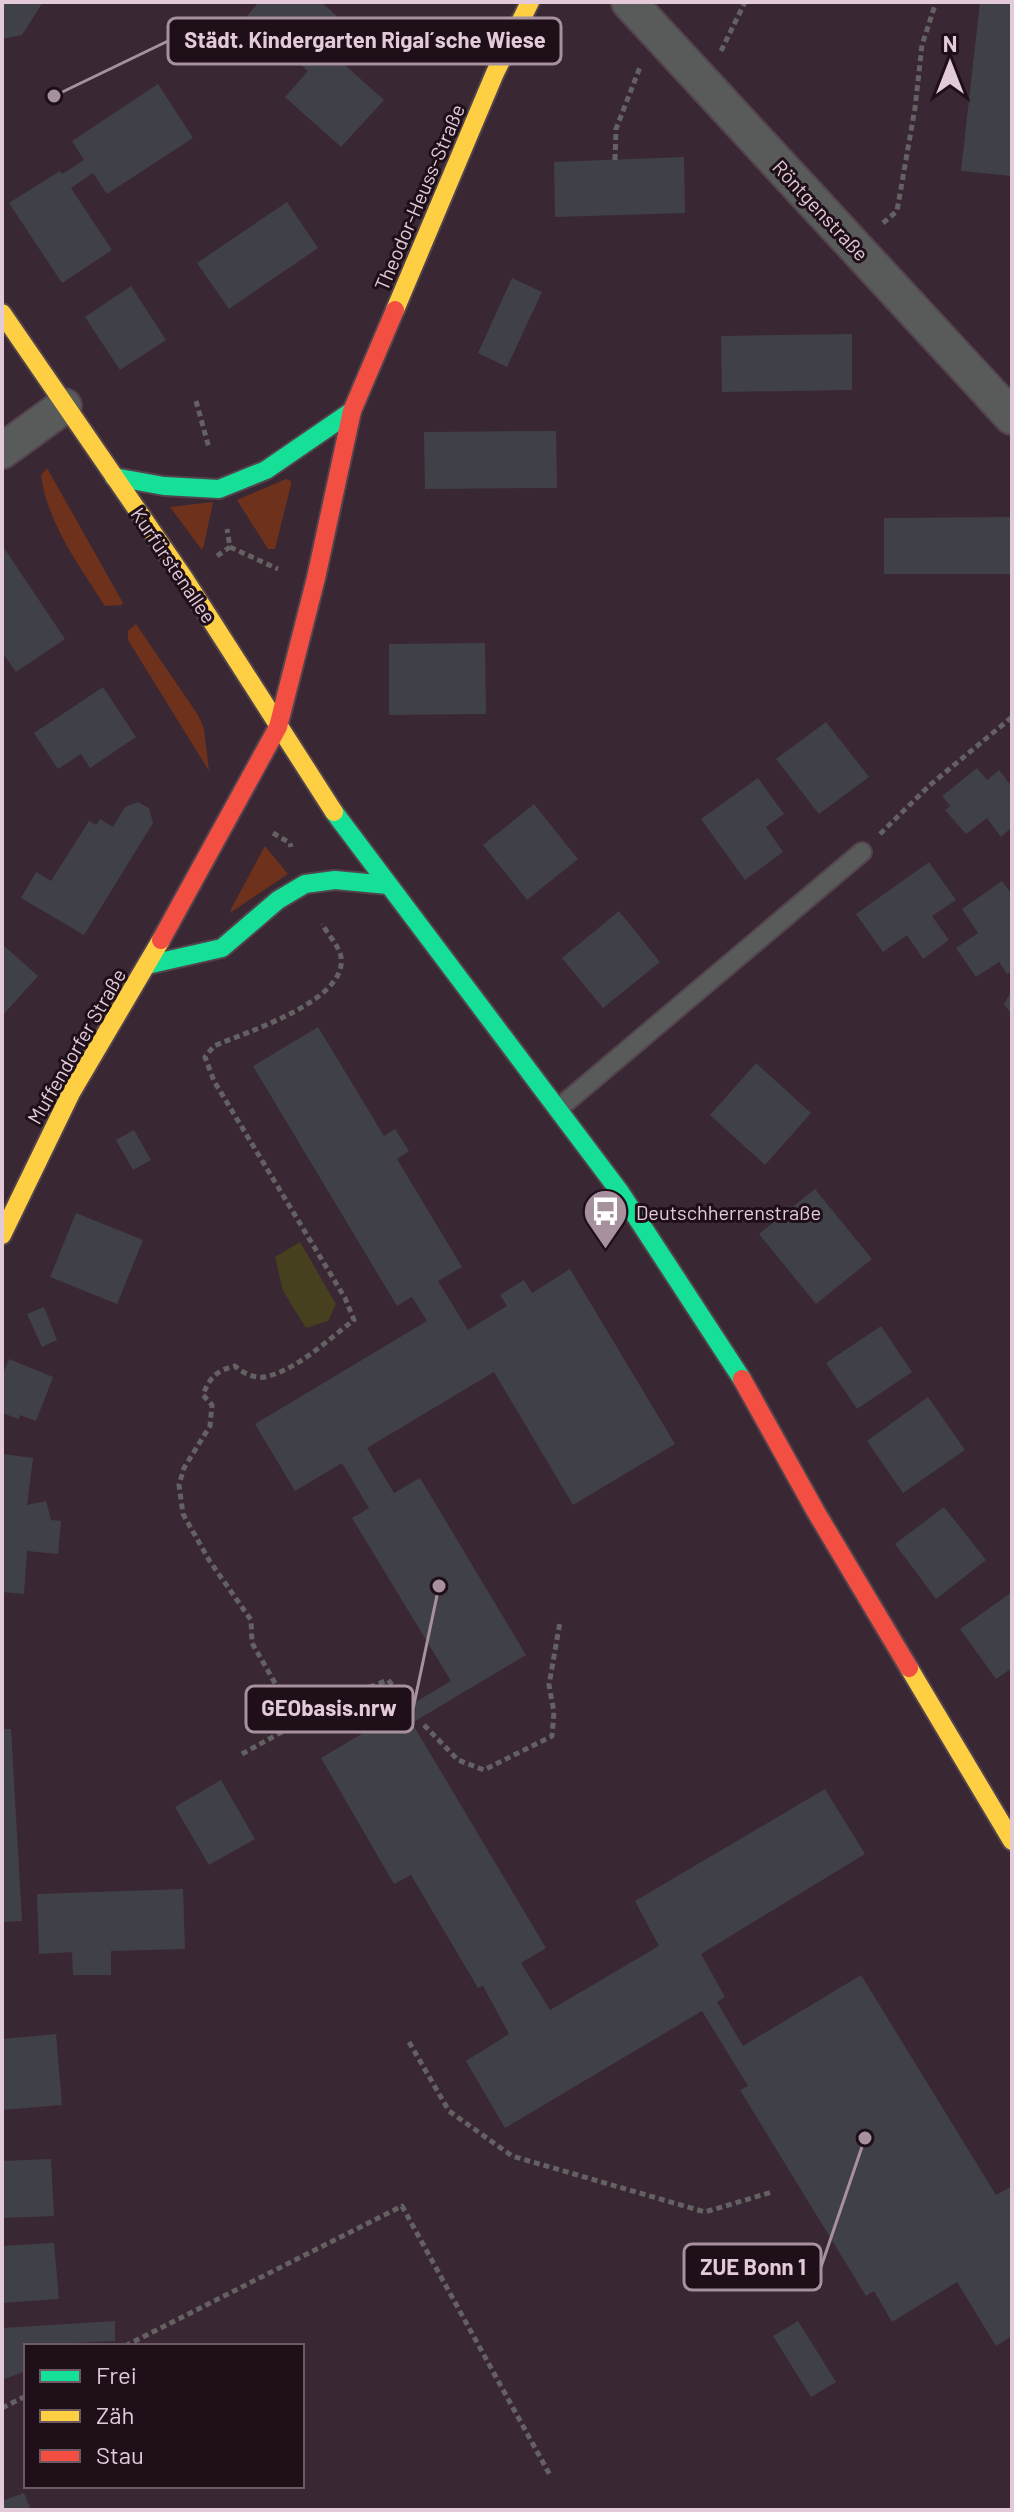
<svg xmlns="http://www.w3.org/2000/svg" width="1014" height="2512" font-family="Barlow,sans-serif">
<style>
.green{fill:#6e321c}
.water{fill:#46401e}
.building{fill:#404049}
.lines{fill:none;stroke-linecap:round;stroke-linejoin:round}
.lane-casing{stroke:#52434d;stroke-width:22}
.street-casing{stroke:#52434d;stroke-width:38}
.fast-casing{stroke:#52434d;stroke-width:22}
.slow-casing{stroke:#52434d;stroke-width:22}
.jam-casing{stroke:#52434d;stroke-width:22}
.path{stroke:#646163;stroke-width:5;stroke-dasharray:6 4;stroke-linecap:butt}
.lane{stroke:#585b59;stroke-width:18}
.street{stroke:#585b59;stroke-width:34}
.fast{stroke:#16e098;stroke-width:18}
.slow{stroke:#ffcf43;stroke-width:18}
.jam{stroke:#f24e42;stroke-width:18}
.labels{text-anchor:middle;dominant-baseline:central;stroke-width:6;stroke-linejoin:round;paint-order:stroke}
.street-label{font-size:20px;fill:#e2cad8;stroke:#1f0f19}
.poi-label{font-size:20px;fill:#e2cad8;stroke:#1f0f19;text-anchor:start}
.leader{fill:none;stroke:#a7919e;stroke-width:3}
.callout-dot{fill:#a7919e;stroke:#1f0f19;stroke-width:3}
.callout{fill:#1f0f19;stroke:#a7919e;stroke-width:3}
.callout-label{font-size:22px;text-anchor:middle;font-weight:bold;fill:#e2cad8}
</style>
<rect width="100%" height="100%" fill="#392733"/>
<path class="green" d="M47 468 123 603 122 605 105 606C79 565 48 525 41 475Z
M286 479 291 481V485L275 549H268L237 500Z
M213 502 204 545 202 550 170 507Z
M136 624 198 715 204 729 209 771 128 640V631Z
M265 846 288 874 230 913 232 907Z"/>
<path class="water" d="M300 1242 336 1304 328 1321 306 1328 283 1291 275 1257Z"/>
<path class="building" d="M2 2H43L22 35 2 39Z
M259 2H321L338 17 317 40 384 100 341 147 285 97 308 71 246 17Z
M980 2H1012V176L961 171Z
M158 84 193 138 107 194 93 173 71 188 112 250 62 283 9 203 60 171 62 174 84 160 72 141Z
M684 157 685 213 555 217 554 162Z
M287 202 318 248 229 309 197 263Z
M512 278 542 292 507 367 478 353Z
M131 286 166 340 120 370 85 317Z
M852 334V390L722 392 721 336Z
M556 431 557 488 425 489 424 432Z
M1012 517V574H884V518Z
M2 545 65 639 16 672 2 652Z
M485 643 486 714 389 715V644Z
M103 687 136 737 90 768 81 754 58 769 34 733Z
M826 722 869 777 819 814 776 759Z
M977 768 987 780 999 770 1012 787V827L1001 837 987 818 966 834 945 810 950 806 942 796Z
M758 778 784 814 766 827 783 852 745 880 701 819Z
M138 802 149 808 153 823 84 935 21 898 36 872 51 881 89 821 96 825 100 819 113 827 125 807Z
M534 804 578 859 527 900 483 845Z
M929 862 956 900 932 916 949 940 923 959 907 935 883 952 856 914Z
M1002 881 1012 895V971L1007 974 999 962 976 977 956 948 978 933 962 909Z
M619 911 660 962 603 1008 562 958Z
M2 944 38 976 2 1016Z
M1012 990V1015L1004 1004Z
M318 1027 384 1136 395 1129 409 1151 397 1159 462 1267 438 1281 468 1330 507 1306 500 1295 524 1280 532 1293 570 1269 675 1444 573 1505 494 1372 367 1448 394 1493 420 1478 526 1655 412 1723 546 1948 521 1963 550 2010 659 1946 635 1901 825 1789 865 1854 701 1954 725 1997 717 2002 743 2046 861 1975 996 2195 1012 2186V2336L996 2346 957 2282 892 2322 874 2291 866 2296 740 2090 748 2086 702 2011 505 2128 466 2061 509 2034 483 1986 478 1988 411 1875 394 1884 321 1758 451 1681 352 1518 369 1508 342 1463 295 1491 255 1424 427 1321 412 1297 397 1306 253 1066Z
M756 1063 811 1113 765 1165 710 1115Z
M134 1130 151 1160 133 1170 116 1140Z
M815 1189 872 1259 816 1304 759 1234Z
M76 1213 143 1240 117 1304 50 1277Z
M44 1307 57 1340 42 1347 27 1314Z
M881 1326 912 1372 857 1409 826 1363Z
M9 1359 53 1377 36 1421 20 1415 19 1419 2 1413V1377Z
M928 1397 965 1450 903 1493 867 1441Z
M3 1454 33 1458 27 1505 46 1501 51 1520 61 1521 58 1554 27 1551 24 1594 2 1592Z
M944 1507 986 1560 936 1599 895 1544Z
M1012 1592V1668L996 1679 960 1629Z
M2 1729H11L22 1921 2 1922Z
M221 1780 255 1839 209 1865 175 1807Z
M183 1889 185 1949 111 1951V1975H73L72 1952 39 1954 37 1894Z
M56 2034 62 2105 2 2110V2039Z
M51 2159 54 2216 2 2218V2161Z
M54 2243 59 2299 2 2303V2246Z
M115 2321V2341L74 2343 75 2346H26V2371L2 2380V2328Z
M798 2321 836 2382 811 2397 773 2336Z
M24 2493 31 2510H2V2501Z"/>
<g class="lines">
<defs>
<path id="lane" d="M559 1108 862 852"/>
<path id="street" d="M629 2 1012 417
M2 451 64 406"/>
<path id="fast" d="M114 477 164 486 219 489 266 470 352 411
M334 812 620 1192 742 1379
M147 965 222 948 278 900 305 884 335 880 388 885"/>
<path id="slow" d="M395 310 495 73 530 2
M2 313 184 578 334 812
M2 1235 71 1093 161 940
M909 1668 1012 1841"/>
<path id="jam" d="M161 940 278 727 316 578 352 411 395 310
M742 1379 816 1512 909 1668"/>
</defs>
<use href="#lane" class="lane-casing"/>
<use href="#street" class="street-casing"/>
<use href="#fast" class="fast-casing"/>
<use href="#slow" class="slow-casing"/>
<use href="#jam" class="jam-casing"/>
<path class="path" d="M721 51 745 2
M615 160 616 129 640 67
M883 223 897 211 915 108 922 45 936 2
M196 401 209 448
M230 547 278 569
M217 556 230 547 227 529
M273 833 290 843 291 847
M880 834 930 785 1012 717
M298 1723 362 1690 388 1680 405 1699
M424 1725 458 1760 484 1770 552 1736 554 1712 549 1685 560 1622
M242 1754 298 1723 252 1643 251 1620 209 1560 183 1514 179 1485 184 1468 210 1426 212 1405 203 1395C209 1378 217 1370 235 1366 244 1374 257 1380 269 1376 300 1367 329 1339 354 1320L345 1298 214 1081 205 1057 214 1046C246 1032 348 1001 341 957 339 946 327 933 322 924
M409 2042 449 2111 512 2156 705 2212 772 2192
M125 2346 402 2206 551 2477
M2 2408 26 2396"/>
<use href="#lane" class="lane"/>
<use href="#street" class="street"/>
<use href="#fast" class="fast"/>
<use href="#slow" class="slow"/>
<use href="#jam" class="jam"/>
</g>
<defs>
<symbol id="bus-pin" viewBox="-11 -11 22 30"><path d="M0 17L-7.5 6A9.5 9.5 0 1 1 7.5 6Z" fill="#a7919e" stroke="#1f0f19"/><path d="M-5-6H5V4H4V6H2V4H-2V6H-4V4H-5ZM-3.5-4V0h7V-4ZM-3.5 1.2v1.5H-2V1.2ZM2 1.2v1.5H3.5V1.2Z" fill="#fff"/></symbol>
</defs>
<g fill-rule="evenodd">
<use href="#bus-pin" x="580" y="1186" width="51" height="69"/>
</g>
<g class="labels">
<g class="street-label">
<text transform="translate(419 197) rotate(-67)">Theodor-Heuss-Straße</text>
<text transform="translate(821 210) rotate(47)">Röntgenstraße</text>
<text transform="translate(174 565) rotate(56)">Kurfürstenallee</text>
<text transform="translate(76 1046) rotate(-60)">Muffendorfer Straße</text>
</g>
<g class="poi-label">
<text x="636" y="1212">Deutschherrenstraße</text>
</g>
</g>
<path class="leader" d="M54 96L168 41M439 1586L413 1709M865 2138L821 2267"/>
<g class="callout-dot">
<circle cx="54" cy="96" r="8"/>
<circle cx="439" cy="1586" r="8"/>
<circle cx="865" cy="2138" r="8"/>
</g>
<g class="callout">
<rect x="168" y="18" width="393" height="46" rx="8"/>
<rect x="246" y="1686" width="167" height="46" rx="8"/>
<rect x="684" y="2244" width="137" height="46" rx="8"/>
</g>
<g class="callout-label">
<text x="365" y="48">Städt. Kindergarten Rigal´sche Wiese</text>
<text x="329" y="1716">GEObasis.nrw</text>
<text x="753" y="2275">ZUE Bonn 1</text>
</g>
<rect width="1014" height="2512" fill="none" stroke="#e2cad8" stroke-width="8"/>
<rect x="24" y="2344" width="280" height="144" fill="#1f0f19" stroke="#6d5a65" stroke-width="2"/>
<rect x="40" y="2370" width="40" height="12" fill="#16e098" stroke="#6d5a65" stroke-width="2"/>
<text x="96" y="2384" font-size="24" fill="#e2cad8">Frei</text>
<rect x="40" y="2410" width="40" height="12" fill="#ffcf43" stroke="#6d5a65" stroke-width="2"/>
<text x="96" y="2424" font-size="24" fill="#e2cad8">Zäh</text>
<rect x="40" y="2450" width="40" height="12" fill="#f24e42" stroke="#6d5a65" stroke-width="2"/>
<text x="96" y="2464" font-size="24" fill="#e2cad8">Stau</text>
<g transform="translate(950 64)" stroke="#1f0f19" stroke-width="6" paint-order="stroke">
<path d="M0-6L14 30L0 20L-14 30Z" fill="#e2cad8"/>
<text y="-12" font-size="22" font-weight="bold" text-anchor="middle" fill="#e2cad8">N</text>
</g>
</svg>
